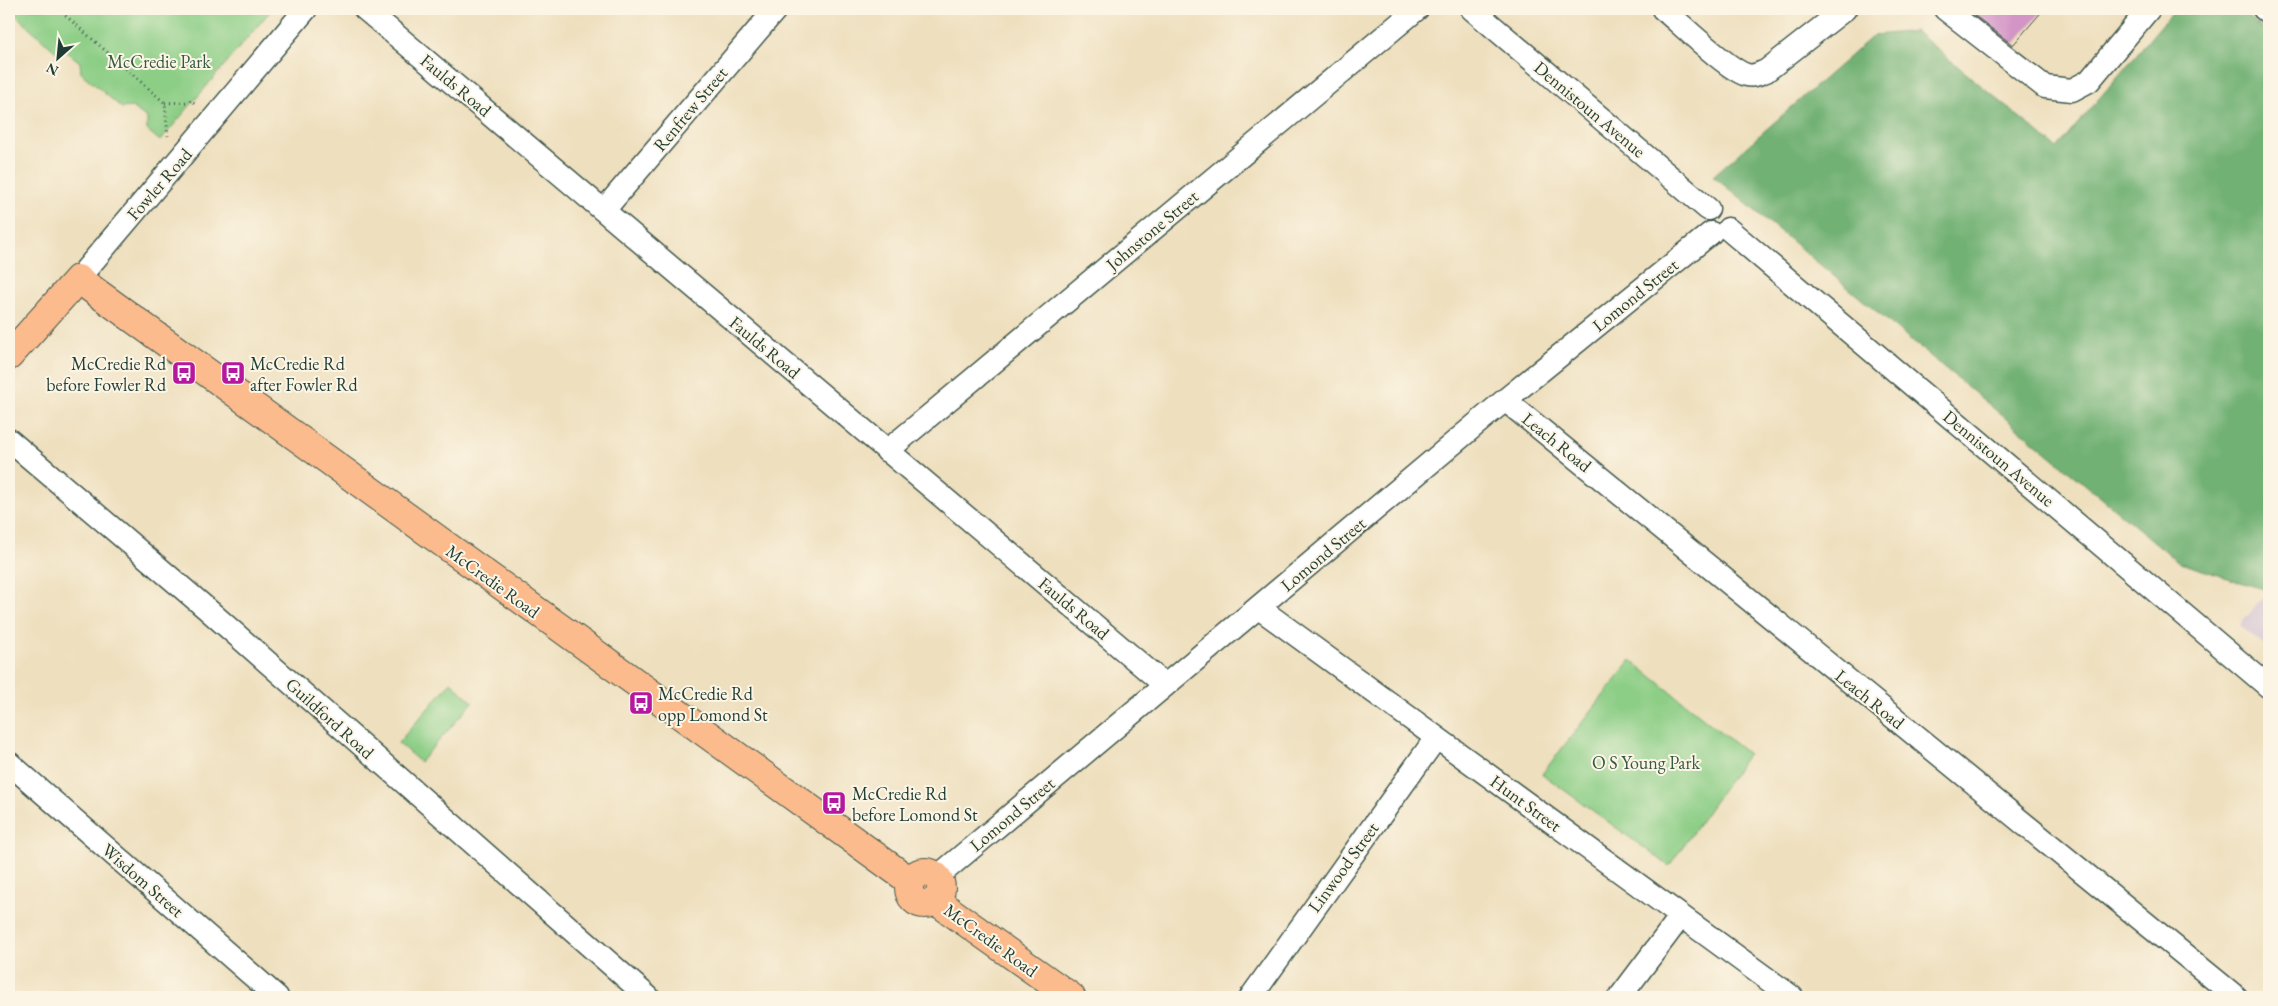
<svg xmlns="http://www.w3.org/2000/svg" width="2278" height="1006" font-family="'EB Garamond',serif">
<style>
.industrial{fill:#cebed1}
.green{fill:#8cce86;stroke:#56865d}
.forest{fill:#71b173;stroke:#487754}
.building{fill:#d394c6}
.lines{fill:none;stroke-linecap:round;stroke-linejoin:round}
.minor-casing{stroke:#3e5549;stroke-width:25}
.major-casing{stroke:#3e5549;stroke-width:30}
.path{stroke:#3e5549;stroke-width:3;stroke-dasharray:1 4;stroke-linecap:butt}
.minor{stroke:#fff;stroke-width:22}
.major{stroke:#fbbb8d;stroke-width:28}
.labels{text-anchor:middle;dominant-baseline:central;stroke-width:4;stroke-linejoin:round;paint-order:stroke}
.park-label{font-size:18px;fill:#355a44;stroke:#fcf5e5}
.street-label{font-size:18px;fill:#1f3d34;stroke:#fcf5e5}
.poi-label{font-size:18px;fill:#1f3d34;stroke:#fcf5e5;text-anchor:start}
</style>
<rect width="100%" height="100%" fill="#fcf5e5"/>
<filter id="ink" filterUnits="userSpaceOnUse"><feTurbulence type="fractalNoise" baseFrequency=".02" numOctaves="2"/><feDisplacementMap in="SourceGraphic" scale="10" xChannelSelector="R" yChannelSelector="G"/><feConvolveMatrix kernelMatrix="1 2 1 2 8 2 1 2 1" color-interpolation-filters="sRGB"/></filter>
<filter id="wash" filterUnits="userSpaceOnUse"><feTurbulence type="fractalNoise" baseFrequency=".0096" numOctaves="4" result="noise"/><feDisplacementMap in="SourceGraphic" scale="20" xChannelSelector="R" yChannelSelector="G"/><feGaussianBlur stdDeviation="1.12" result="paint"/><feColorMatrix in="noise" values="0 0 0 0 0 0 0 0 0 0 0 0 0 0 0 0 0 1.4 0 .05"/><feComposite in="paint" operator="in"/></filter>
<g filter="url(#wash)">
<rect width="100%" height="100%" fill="#eedfbe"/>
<path class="industrial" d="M2269 591V650L2240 625Z"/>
<path class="green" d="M9 9H272L160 141 147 130V118L132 107 122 108 81 73 80 62 66 51 56 52Z
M1631 660 1748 754 1669 866 1542 774Z
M451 682 473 702 420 762 398 743Z"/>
<path class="forest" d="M2175 9H2240L2269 34V591L2180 563 1713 176 1874 35 1915 31 2057 148Z"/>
<g id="blocks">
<path class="building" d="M1966 9H2044L2013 45Z"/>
</g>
</g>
<g filter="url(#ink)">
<use href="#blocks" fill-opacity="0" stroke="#3e5549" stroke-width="1"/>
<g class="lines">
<defs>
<path id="minor" d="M365 9 1164 684
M1472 9 1708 209
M1663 9C1680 23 1729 71 1747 75 1754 77 1760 73 1766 71L1845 9
M1945 9 2045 87 2072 90 2089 81 2149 9
M2264 9 2269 13
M604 210 776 9
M1728 229 2269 687
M78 279 306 9
M1505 400 2236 997
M9 440 207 609 648 997
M887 451 1417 9
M1259 608 1792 997
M9 763 277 997
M937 877 1505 400 1711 233
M1251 997 1436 738
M1620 997 1681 916"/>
<path id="major" d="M9 356 78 279 910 881
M909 888a16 16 0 1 1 32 0a16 16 0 1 1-32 0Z
M936 901 1071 997"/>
</defs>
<use href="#minor" class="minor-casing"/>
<use href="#major" class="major-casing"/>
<path class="path" d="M58 9 165 103 168 136
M165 103 189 102 191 100 195 103"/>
<use href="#minor" class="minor"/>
<use href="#major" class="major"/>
</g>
</g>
<defs>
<symbol id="bus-square" viewBox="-11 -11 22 22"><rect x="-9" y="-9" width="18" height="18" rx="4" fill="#b5179e" stroke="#fcf5e5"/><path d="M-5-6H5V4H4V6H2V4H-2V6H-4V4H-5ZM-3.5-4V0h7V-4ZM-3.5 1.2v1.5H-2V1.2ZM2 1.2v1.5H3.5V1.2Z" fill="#fff"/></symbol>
</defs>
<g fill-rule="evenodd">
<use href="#bus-square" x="170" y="359" width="28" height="28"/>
<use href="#bus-square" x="219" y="359" width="28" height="28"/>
<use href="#bus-square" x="627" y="689" width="28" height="28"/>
<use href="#bus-square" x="820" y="789" width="28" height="28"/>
</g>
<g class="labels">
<g class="park-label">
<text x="159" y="61">McCredie Park</text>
<text x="1646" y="762">O S Young Park</text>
</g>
<g class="street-label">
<text transform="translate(456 85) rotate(40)">Faulds Road</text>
<text transform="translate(690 109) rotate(-50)">Renfrew Street</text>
<text transform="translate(1590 109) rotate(40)">Dennistoun Avenue</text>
<text transform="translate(159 184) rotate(-49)">Fowler Road</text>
<text transform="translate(1152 230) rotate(-40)">Johnstone Street</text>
<text transform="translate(1635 295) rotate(-39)">Lomond Street</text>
<text transform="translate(765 347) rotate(40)">Faulds Road</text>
<text transform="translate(1557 442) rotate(39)">Leach Road</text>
<text transform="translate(1999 458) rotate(40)">Dennistoun Avenue</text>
<text transform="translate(1323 554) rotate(-40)">Lomond Street</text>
<text transform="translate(493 581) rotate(36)">McCredie Road</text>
<text transform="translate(1074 608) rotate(40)">Faulds Road</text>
<text transform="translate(1870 699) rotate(39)">Leach Road</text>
<text transform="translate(330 718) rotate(42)">Guildford Road</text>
<text transform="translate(1526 803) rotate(36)">Hunt Street</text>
<text transform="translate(1012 814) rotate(-40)">Lomond Street</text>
<text transform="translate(1343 867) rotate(-54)">Linwood Street</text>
<text transform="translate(143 880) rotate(41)">Wisdom Street</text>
<text transform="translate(991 940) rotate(36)">McCredie Road</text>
</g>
<g class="poi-label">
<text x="166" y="363" text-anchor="end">McCredie Rd<tspan x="166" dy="21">before Fowler Rd</tspan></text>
<text x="250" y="363">McCredie Rd<tspan x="250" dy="21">after Fowler Rd</tspan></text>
<text x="658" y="693">McCredie Rd<tspan x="658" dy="21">opp Lomond St</tspan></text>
<text x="852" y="793">McCredie Rd<tspan x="852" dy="21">before Lomond St</tspan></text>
</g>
</g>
<rect width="2278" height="1006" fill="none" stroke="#fcf5e5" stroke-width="30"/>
<g transform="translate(58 58) rotate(207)" stroke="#fcf5e5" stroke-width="4" paint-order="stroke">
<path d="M0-4L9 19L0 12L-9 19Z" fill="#1f3d34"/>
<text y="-8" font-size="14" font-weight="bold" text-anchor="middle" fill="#1f3d34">N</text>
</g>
</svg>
